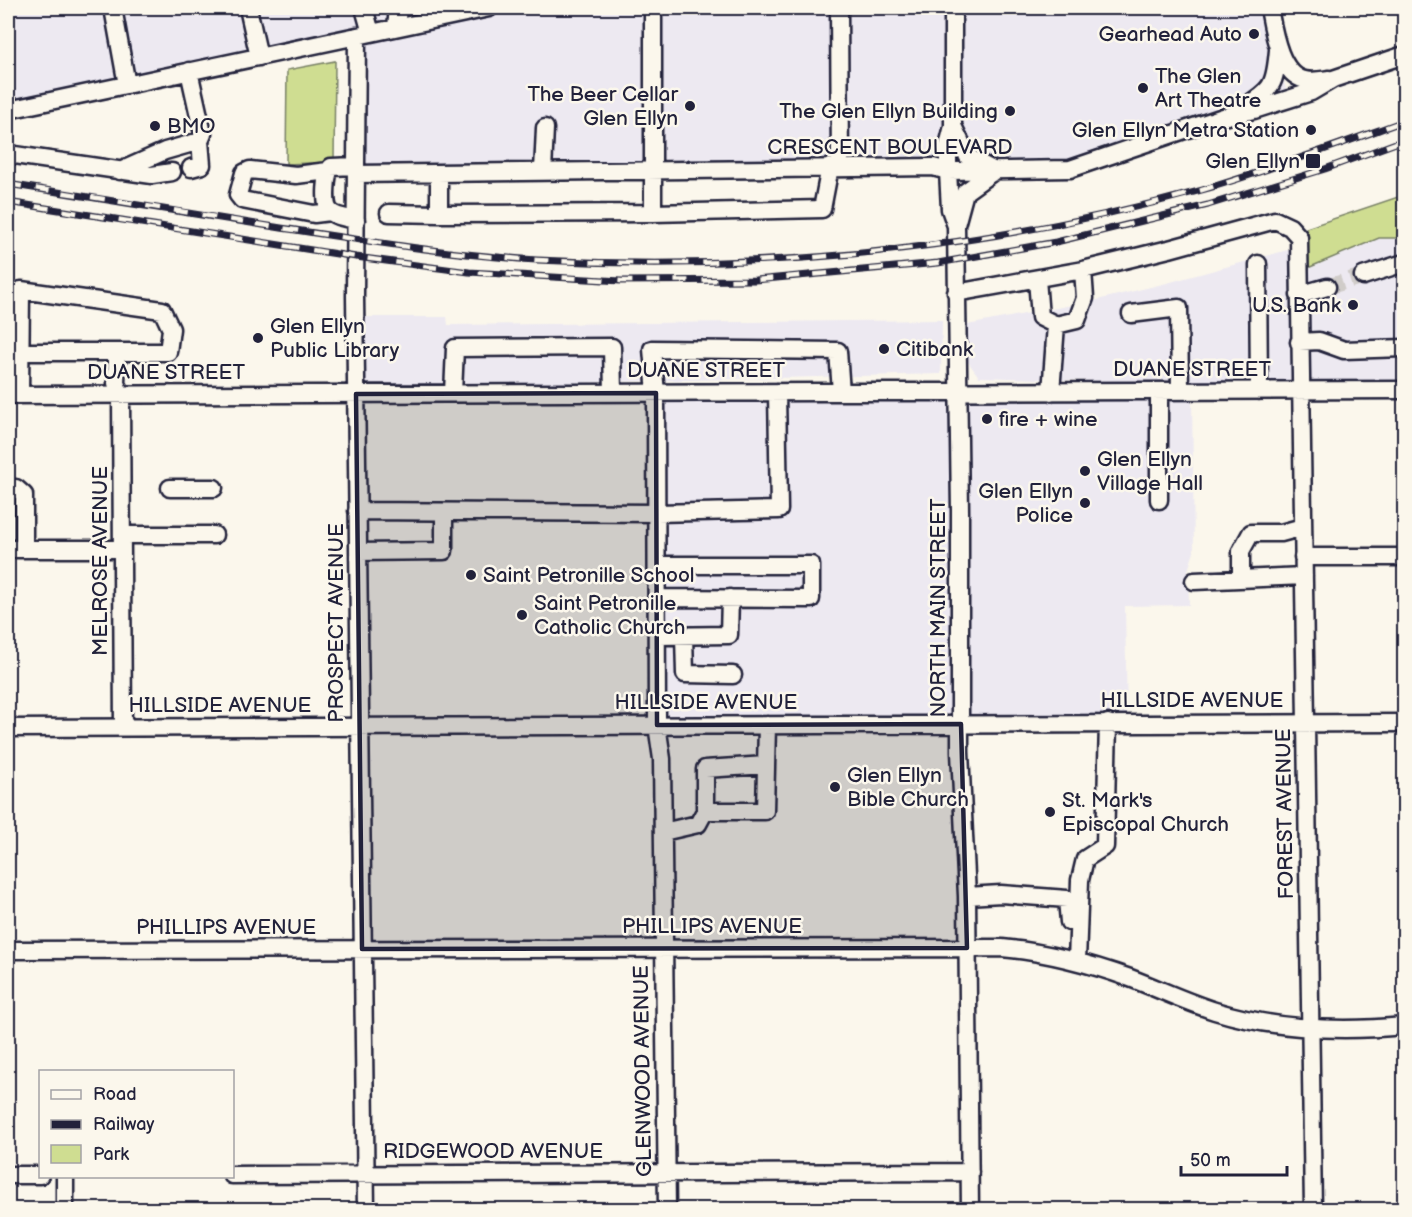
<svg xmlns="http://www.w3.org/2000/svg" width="1412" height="1217" font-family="'Balsamiq Sans',sans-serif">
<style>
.built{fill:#ede9f1}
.green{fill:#cfdd91;stroke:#788066;stroke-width:1.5}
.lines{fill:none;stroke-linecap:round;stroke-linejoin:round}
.minor-tunnel{stroke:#d0ccc9;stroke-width:16;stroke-dasharray:16 8;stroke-linecap:butt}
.minor-casing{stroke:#22223b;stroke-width:21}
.minor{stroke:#fbf7ec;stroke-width:16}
.rail-casing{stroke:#22223b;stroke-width:7}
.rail{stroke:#fbf7ec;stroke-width:4.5;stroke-dasharray:14;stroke-linecap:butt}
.marked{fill:#22223b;fill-opacity:0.2;stroke:#22223b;stroke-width:4.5;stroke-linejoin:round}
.poi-dot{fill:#22223b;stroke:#fbf7ec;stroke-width:2}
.labels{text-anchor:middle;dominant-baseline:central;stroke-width:5;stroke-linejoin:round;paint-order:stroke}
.poi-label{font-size:21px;fill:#22223b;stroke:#fbf7ec;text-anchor:start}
.street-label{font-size:21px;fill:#22223b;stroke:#fbf7ec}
</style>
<rect width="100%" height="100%" fill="#fbf7ec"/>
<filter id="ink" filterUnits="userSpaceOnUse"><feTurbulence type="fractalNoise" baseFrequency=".0167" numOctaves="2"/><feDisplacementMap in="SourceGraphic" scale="12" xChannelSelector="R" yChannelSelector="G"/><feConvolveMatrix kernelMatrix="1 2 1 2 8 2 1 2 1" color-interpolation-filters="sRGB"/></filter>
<g filter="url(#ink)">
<path class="built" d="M8 8H449L450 11 8 105Z
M507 8H648V166L361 169 362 39Z
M657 8H950L952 164 656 166Z
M956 8H1267L1287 94 1068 165 958 168Z
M1379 238H1404V387L1305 388 1303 270Z
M1295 248V388L979 377 966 359 962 326 1093 301 1167 283Z
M361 317H447L448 325 942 320 941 374 361 388Z
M955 396 957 719 661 721 660 397Z
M1192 396 1194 552 1188 570 1189 605 1125 606 1127 718 965 720 964 397Z"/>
<path class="green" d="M335 61 334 162 286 164 287 70Z
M1404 195V238H1379L1303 270V239L1306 228Z"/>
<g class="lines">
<path class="minor-tunnel" d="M1327 287 1363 276"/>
<defs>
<path id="minor" d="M113 8 127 85
M248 8 259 57
M364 8 371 33
M839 8 840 167
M953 8V126L948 146V171L950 209 956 226 960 511V752L967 896 970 1210
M1269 8C1273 29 1279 74 1305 80 1313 82 1322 80 1329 79
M396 27 398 8
M357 36 355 296 366 1210
M189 71 203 134 200 141 202 165 191 168
M1243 108C1273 89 1275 85 1278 50
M8 110 489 8
M953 126 968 157 991 169
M8 154 152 175 172 172
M356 166 331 167C326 174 324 203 329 210 334 217 347 218 356 220
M120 171 165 151 200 141
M328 171 296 175 250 170 244 173 238 195 242 200 314 214 330 212
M543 171 545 128
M356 174 933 167 948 171 1070 169 1223 117 1254 110 1311 92 1333 79 1404 55
M389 213 439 214V173
M653 213 822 209 830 167
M439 214 653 213V8
M956 225 965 192 994 171
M1258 264 1259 391
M1363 276 1404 263
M1037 279 1040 317 1056 325 1077 320 1085 298 1083 270
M956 293 1083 270 1169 249 1275 220 1290 227 1299 237 1313 1210
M1299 295 1327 287
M1131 314 1179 308 1180 391
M1299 342 1319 341 1344 350 1404 348
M117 352 116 383 121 395 123 728
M1159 391V500
M1051 392 1056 325
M453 393 455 348 612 347 613 393
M8 395 1404 390
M20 395 21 290 162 310 171 329 168 352H20
M8 488H16L24 495V549
M170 488H214
M357 511 657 513 779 510 777 392
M122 535H214
M8 549H122
M358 552 444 551V512
M1303 557H1404
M657 565H811V599L657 598
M1241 579V551L1251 533H1281L1303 527
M1194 581 1304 576
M684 635 685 674 733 675
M657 636 729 635 730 598
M8 728 1404 723
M705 811H765L767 725
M663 832 698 824 705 811V769L766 765
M967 896 1001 894 1067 899 1069 922
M8 950 1002 948C1046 952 1088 963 1130 978 1159 989 1186 1002 1215 1011 1277 1030 1341 1032 1404 1026
M1077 961 1080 880 1085 859 1105 846 1108 723
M8 1175H40
M232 1175 970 1172
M65 1176V1210
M667 1210 662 759 657 725 656 393 652 349 838 351 841 392"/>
</defs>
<use href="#minor" class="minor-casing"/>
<use href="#minor" class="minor"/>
<defs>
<path id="rail" d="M8 184C97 198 186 212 275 227 362 240 450 255 537 260 762 272 985 250 1202 190 1270 170 1337 145 1404 121
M8 202 356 257 469 272 621 281 755 280 938 263 1056 242 1208 205 1325 169 1404 140"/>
</defs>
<use href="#rail" class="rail-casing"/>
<use href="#rail" class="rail"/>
</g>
</g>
<path class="marked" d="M656 393 657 725 961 724 967 948 362 949 356 394Z"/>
<g class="poi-dot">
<circle cx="1254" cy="34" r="6"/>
<circle cx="1143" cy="88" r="6"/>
<circle cx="690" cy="106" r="6"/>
<circle cx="1010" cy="111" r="6"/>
<circle cx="155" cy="126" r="6"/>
<circle cx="1311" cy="130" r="6"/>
<rect x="1305" y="153" width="16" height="16" rx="3"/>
<circle cx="1353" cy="305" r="6"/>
<circle cx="258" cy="338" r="6"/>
<circle cx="884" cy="349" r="6"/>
<circle cx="987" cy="419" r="6"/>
<circle cx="1085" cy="471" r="6"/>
<circle cx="1085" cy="503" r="6"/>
<circle cx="471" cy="575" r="6"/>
<circle cx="522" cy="615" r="6"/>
<circle cx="835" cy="787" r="6"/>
<circle cx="1050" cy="812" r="6"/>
</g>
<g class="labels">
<g class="poi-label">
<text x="1242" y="34" text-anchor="end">Gearhead Auto</text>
<text x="1155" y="76">The Glen<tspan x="1155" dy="24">Art Theatre</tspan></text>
<text x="678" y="94" text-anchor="end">The Beer Cellar<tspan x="678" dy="24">Glen Ellyn</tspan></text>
<text x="998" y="111" text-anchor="end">The Glen Ellyn Building</text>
<text x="167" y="126">BMO</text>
<text x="1299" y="130" text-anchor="end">Glen Ellyn Metra Station</text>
<text x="1300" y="161" text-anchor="end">Glen Ellyn</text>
<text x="1341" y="305" text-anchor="end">U.S. Bank</text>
<text x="270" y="326">Glen Ellyn<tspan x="270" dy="24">Public Library</tspan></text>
<text x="896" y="349">Citibank</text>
<text x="999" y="419">fire + wine</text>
<text x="1097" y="459">Glen Ellyn<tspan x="1097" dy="24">Village Hall</tspan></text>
<text x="1073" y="491" text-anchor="end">Glen Ellyn<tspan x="1073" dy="24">Police</tspan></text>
<text x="483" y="575">Saint Petronille School</text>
<text x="534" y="603">Saint Petronille<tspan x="534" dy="24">Catholic Church</tspan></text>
<text x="847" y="775">Glen Ellyn<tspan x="847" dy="24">Bible Church</tspan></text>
<text x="1062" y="800">St. Mark's<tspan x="1062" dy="24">Episcopal Church</tspan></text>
</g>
<g class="street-label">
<text x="890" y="147">CRESCENT BOULEVARD</text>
<text x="1192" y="369">DUANE STREET</text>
<text x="706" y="370">DUANE STREET</text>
<text x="166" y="372">DUANE STREET</text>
<text transform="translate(100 561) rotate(-90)">MELROSE AVENUE</text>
<text transform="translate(938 608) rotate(-90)">NORTH MAIN STREET</text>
<text transform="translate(336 623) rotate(-90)">PROSPECT AVENUE</text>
<text x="1192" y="700">HILLSIDE AVENUE</text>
<text x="706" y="702">HILLSIDE AVENUE</text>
<text x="220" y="705">HILLSIDE AVENUE</text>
<text transform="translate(1285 814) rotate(-91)">FOREST AVENUE</text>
<text x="712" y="926">PHILLIPS AVENUE</text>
<text x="226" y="927">PHILLIPS AVENUE</text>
<text transform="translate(643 1071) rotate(-91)">GLENWOOD AVENUE</text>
<text x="493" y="1151">RIDGEWOOD AVENUE</text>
</g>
</g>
<rect width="1412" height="1217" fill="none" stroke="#fbf7ec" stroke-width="30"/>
<rect x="15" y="15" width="1382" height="1187" fill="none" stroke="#22223b" stroke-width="2" filter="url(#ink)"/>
<rect x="39" y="1070" width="195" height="108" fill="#fbf7ec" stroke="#a4a2a5" stroke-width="1.5"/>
<rect x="51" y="1090" width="30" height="9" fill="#fbf7ec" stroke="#a4a2a5" stroke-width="1.5"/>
<text x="93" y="1100" font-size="18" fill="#22223b">Road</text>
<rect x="51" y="1120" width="30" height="9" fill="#22223b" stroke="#a4a2a5" stroke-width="1.5"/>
<text x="93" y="1130" font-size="18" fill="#22223b">Railway</text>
<rect x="51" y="1145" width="30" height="18" fill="#cfdd91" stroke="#a4a2a5" stroke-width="1.5"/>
<text x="93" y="1160" font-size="18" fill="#22223b">Park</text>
<path d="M1181 1166v9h106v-9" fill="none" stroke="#22223b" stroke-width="3"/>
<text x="1190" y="1166" font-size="18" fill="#22223b" stroke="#fbf7ec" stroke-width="4.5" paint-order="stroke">50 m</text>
</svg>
